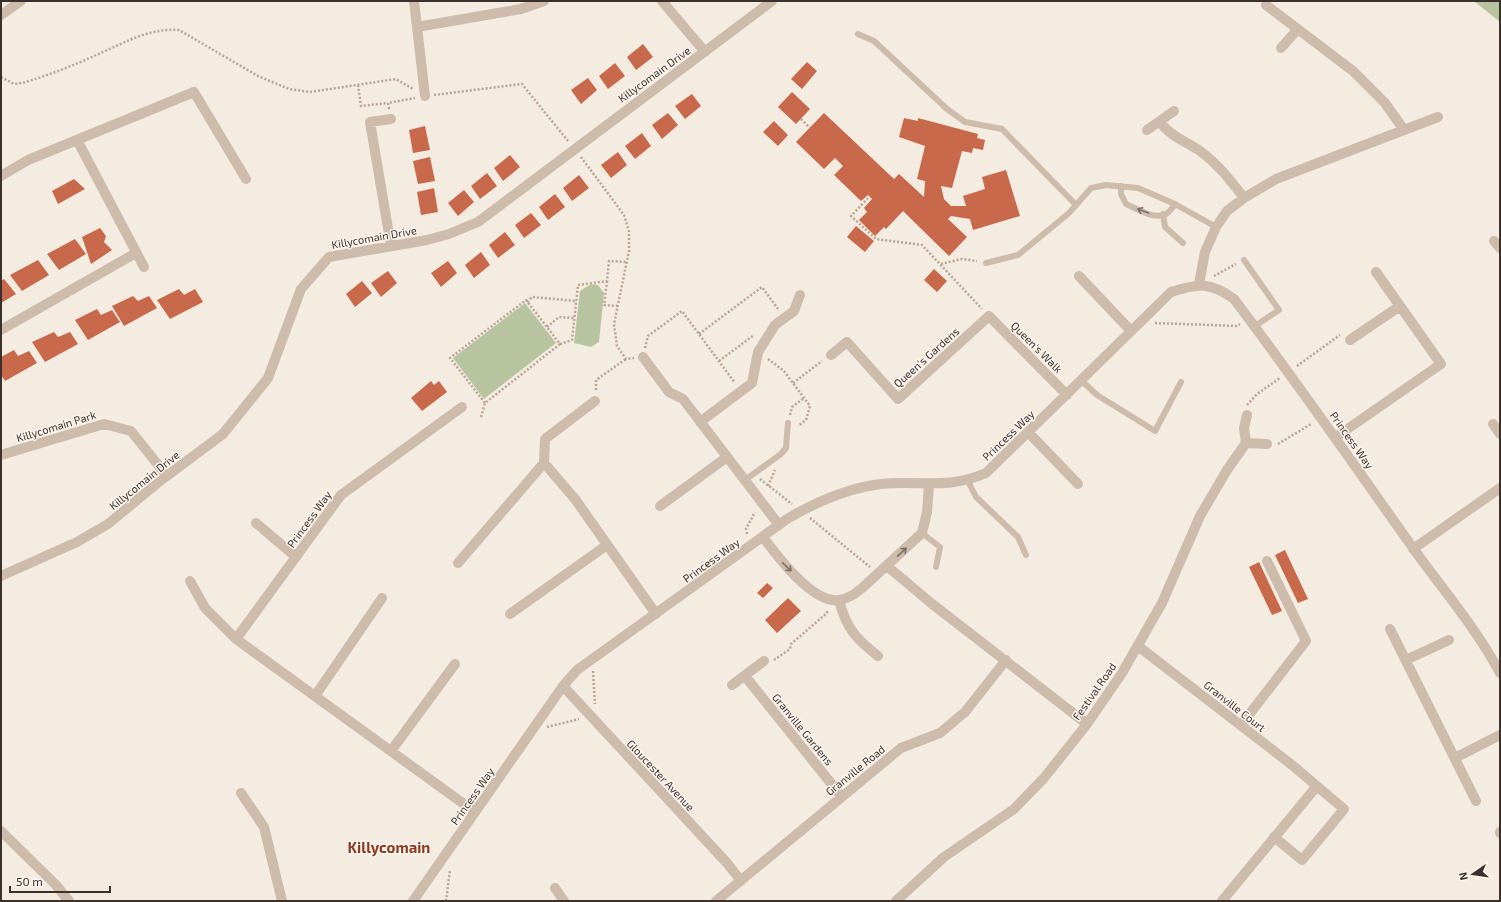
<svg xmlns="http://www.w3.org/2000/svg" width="1501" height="902" font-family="'Exo 2',sans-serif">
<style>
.green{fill:#b8c4a0}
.building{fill:#c8694b}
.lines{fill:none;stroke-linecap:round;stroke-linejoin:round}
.path{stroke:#b9a596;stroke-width:2.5;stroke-dasharray:2 2;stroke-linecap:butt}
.service{stroke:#cdbbac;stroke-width:6}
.minor{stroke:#cdbbac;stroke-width:10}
.tertiary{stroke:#cdbbac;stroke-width:10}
.oneway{stroke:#7d6f65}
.labels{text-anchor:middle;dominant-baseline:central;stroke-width:3;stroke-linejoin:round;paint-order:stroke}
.street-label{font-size:11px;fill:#3b302b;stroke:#fbf5ee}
.district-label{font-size:15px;font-weight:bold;fill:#8c3b22;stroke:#fbf5ee}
</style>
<rect width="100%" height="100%" fill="#f4ebe1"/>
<path class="green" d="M1474 1H1500V22Z
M591 284 598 285 604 293 599 342 591 347 574 343 580 291Z
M525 303 556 343 484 399 453 358Z"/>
<path class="building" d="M643 44 653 57 636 70 627 57Z
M807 62 817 71 802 89 791 79Z
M615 63 625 76 608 89 599 76Z
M588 78 597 90 581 104 571 90Z
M792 92 810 109 796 124 778 107Z
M692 94 701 106 685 119 675 106Z
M668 113 678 125 662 139 652 125Z
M824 113 894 179 899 174 924 197 925 181 917 179 925 146 899 137 904 118 918 121V118L978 134 977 138 985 140 983 150 973 148 972 153 962 151 952 188 941 186 944 199 951 206H966L963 196 985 189 982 177 1006 170 1020 216 973 230 970 219 951 216 948 219 967 237 949 256 903 211 886 229 884 227 875 236 859 220 867 212 864 208 872 199 868 195 861 201 834 175 843 166 835 158 824 169 796 142Z
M774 121 788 135 778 146 763 132Z
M425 126 430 150 413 153 409 130Z
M642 133 651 146 635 159 625 146Z
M618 152 627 165 611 178 601 165Z
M510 155 520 167 503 181 494 168Z
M430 157 435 181 418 184 413 161Z
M487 173 497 186 480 199 471 186Z
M579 175 589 188 572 201 563 188Z
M74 179 85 189 58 204 52 191Z
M434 188 438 212 421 215 417 192Z
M464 190 474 202 458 216 448 203Z
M555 194 565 207 548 220 539 207Z
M531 213 541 225 524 238 515 225Z
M856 226 874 241 865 252 847 237Z
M100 228 106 236 104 242 112 250 91 264 82 237Z
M505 232 515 245 498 258 489 245Z
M75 239 86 254 59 270 47 254Z
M481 252 490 265 474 278 465 265Z
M38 260 49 275 22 291 10 275Z
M448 261 457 273 441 287 431 273Z
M934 269 947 281 937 292 924 280Z
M388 271 397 283 381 297 371 283Z
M4 279 16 294 1 303V281Z
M362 281 372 293 355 307 346 294Z
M179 289 184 295 195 289 203 302 170 319 157 300Z
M133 296 138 301 149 296 157 308 124 326 112 306Z
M97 309 101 315 112 310 120 322 88 340 75 320Z
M54 332 58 337 70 332 78 344 45 362 32 342Z
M14 350 18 356 29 351 37 363 5 381 1 375V357Z
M431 381 434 385 439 381 447 392 422 411 411 398Z
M1285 550 1308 599 1298 603 1275 555Z
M1259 562 1282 611 1272 615 1249 567Z
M767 583 773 588 763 598 757 593Z
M788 598 801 611 777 633 765 620Z"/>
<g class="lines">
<path class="path" d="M1 77 14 84 22 83C50 75 77 64 103 52 128 41 150 28 179 30L258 76 289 89 310 92 396 79 413 89
M358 85 361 106 388 103
M434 95 522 84 568 141
M389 109 388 103 415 98
M801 119 810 128
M581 157 624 215 629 231V251L614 324 617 346 626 359 634 358
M868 198 851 216 876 239 922 245 982 309
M941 264 962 259 977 261
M1214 276 1236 264
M607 281 604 305 618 306
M527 302 532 297 576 301
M1155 323 1237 326 1240 324
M547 327 559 317 574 318
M699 334 762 287 778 309
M560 344 572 340 578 285 607 281 609 261 627 262
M645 348 648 336 682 311 735 383
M768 359 784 371 810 406 806 420 798 426
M719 361 754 335
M1297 366 1340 335
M793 383 822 361
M596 390V380L626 359
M1247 405 1257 394 1280 378
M790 415 792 407 804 398
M481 417 485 403 560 344 526 300 450 358 485 403
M1278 444 1311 424
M760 479 792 504
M768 486 775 470
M810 518 870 567
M747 534 746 529 755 512
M774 660 790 649 791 644 827 613V609
M593 671 595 704
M547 727 579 719
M446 901 450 870"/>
<path class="service" d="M858 34 874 41 947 109 965 122 1002 129 1076 205
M1121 186V194L1126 204C1137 209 1155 220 1166 214 1170 212 1173 207 1175 204
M1163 214 1165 227 1183 243
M1244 260 1279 310 1255 326
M986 263 1018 255 1069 213 1091 188 1106 185 1138 188 1175 204 1216 227
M1082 381 1097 395 1155 431 1181 382
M745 480 781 454 786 448 788 423
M968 481 976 497 1018 537 1026 555
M922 533 940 547 936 567"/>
<path class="minor" d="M414 1 425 96
M662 1 705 52
M1266 5 1353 71 1385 103 1404 130
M1 15 21 1
M417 27 521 9 544 1
M1281 48 1298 29
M1160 122C1171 137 1184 140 1200 151 1218 164 1231 181 1244 198
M1147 130 1174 111
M77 140 144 267
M1 176 28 160 194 92 246 179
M1494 241 1500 248
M391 246 370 122 391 119
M1079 276 1131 331
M1199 284 1205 252 1216 227 1227 211 1244 198 1276 179 1438 117
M1 330 136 253
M1350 340 1400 306
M831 355 847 342 898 399 989 316 1067 395
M643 357 669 392 683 399 779 525
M1247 415 1244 428 1246 443 1267 444
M700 422 752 383 758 352 775 325 794 311 800 295
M1493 424 1500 434
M1028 432 1078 484
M1336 437 1441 364 1376 272
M1 455 104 424 131 431 167 476
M544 463 575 499 656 614
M660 506 727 457
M256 523 296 557
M763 537C777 556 813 604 839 600 848 599 855 594 861 589L922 533 927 512 929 484
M1413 549 1500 488
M458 563 544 463 545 439 595 401
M887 566 931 603 1087 724
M1 576 77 542 108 524 160 481 223 434 268 378 301 289 329 257 427 240 449 234 478 222 772 1
M190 581 205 608 236 639 475 812
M839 600C846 628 856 639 878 656
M510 614 607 545
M1390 629 1476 801
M236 639 341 495 462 407
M1138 646 1292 765 1344 809 1302 860 1274 837
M1406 660 1449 640
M745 676 842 797
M732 685 764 661
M563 686 727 863 741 881
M315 696 382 598
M1241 725 1306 641 1267 561
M391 751 455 664
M1455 758 1500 735
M241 793 264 827 282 901
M1500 832V833
M555 888 564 901
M413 901 563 686 577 670 787 519C816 502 847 488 881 484 920 480 947 490 986 473L1171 292C1197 283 1211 282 1234 299 1296 381 1354 465 1413 548 1443 590 1476 628 1500 673
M716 901 901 748 940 733 965 712 1006 660
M896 901 944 857 1014 809 1044 778 1087 724 1122 673 1162 603 1200 516 1227 470 1246 443
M1222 901 1316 787"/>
<path class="tertiary" d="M1 831 56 885 69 901"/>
</g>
<defs><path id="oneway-shaft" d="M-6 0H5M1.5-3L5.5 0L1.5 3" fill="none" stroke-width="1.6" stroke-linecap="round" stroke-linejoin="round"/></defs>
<g class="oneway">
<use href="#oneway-shaft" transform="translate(1143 211) rotate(-160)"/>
<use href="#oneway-shaft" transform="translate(902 552) rotate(-43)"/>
<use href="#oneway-shaft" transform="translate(787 567) rotate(44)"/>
</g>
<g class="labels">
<g class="street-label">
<text transform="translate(654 74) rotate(-36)">Killycomain Drive</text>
<text transform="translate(374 237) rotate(-10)">Killycomain Drive</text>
<text transform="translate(1037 347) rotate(45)">Queen's Walk</text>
<text transform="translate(926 357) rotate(-42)">Queen's Gardens</text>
<text transform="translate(56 426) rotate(-17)">Killycomain Park</text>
<text transform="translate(1008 435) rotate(-44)">Princess Way</text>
<text transform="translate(1352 440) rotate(55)">Princess Way</text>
<text transform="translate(144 480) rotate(-39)">Killycomain Drive</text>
<text transform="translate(309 519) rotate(-54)">Princess Way</text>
<text transform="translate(711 560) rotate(-36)">Princess Way</text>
<text transform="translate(1094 691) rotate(-55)">Festival Road</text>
<text transform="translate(1235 706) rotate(38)">Granville Court</text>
<text transform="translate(803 729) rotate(51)">Granville Gardens</text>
<text transform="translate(855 770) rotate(-39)">Granville Road</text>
<text transform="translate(661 775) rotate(47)">Gloucester Avenue</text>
<text transform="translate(472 796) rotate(-55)">Princess Way</text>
</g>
<g class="district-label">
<text x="389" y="847">Killycomain</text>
</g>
</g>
<rect width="1501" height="902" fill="none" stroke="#3b302b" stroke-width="4"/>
<g transform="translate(1473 874) rotate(257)" stroke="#fbf5ee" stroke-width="3" paint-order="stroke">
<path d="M0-3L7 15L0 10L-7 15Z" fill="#3b302b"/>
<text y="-6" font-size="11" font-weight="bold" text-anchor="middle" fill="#3b302b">N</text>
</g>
<path d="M10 886v6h100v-6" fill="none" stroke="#3b302b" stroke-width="2"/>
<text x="16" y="886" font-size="12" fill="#3b302b" stroke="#fbf5ee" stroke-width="3" paint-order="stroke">50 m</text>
</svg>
